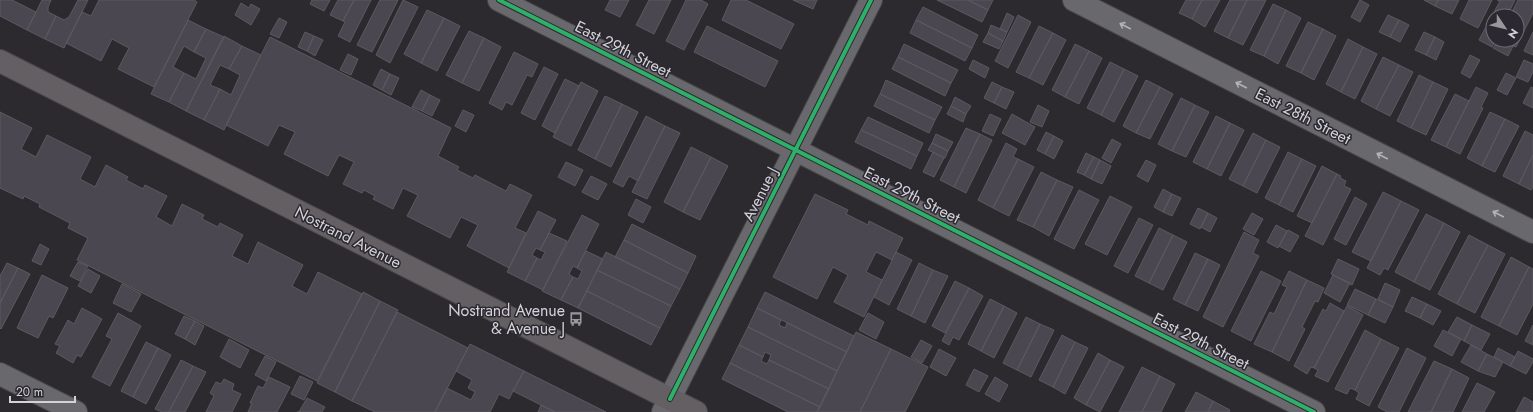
<svg xmlns="http://www.w3.org/2000/svg" width="1533" height="412" font-family="Jost,sans-serif">
<style>
.building{fill:#4b4751;stroke:#5b5a5e}
.lines{fill:none;stroke-linecap:round;stroke-linejoin:round}
.street-casing{stroke:#474649;stroke-width:24}
.secondary-casing{stroke:#474649;stroke-width:24}
.street{stroke:#69686c;stroke-width:22}
.secondary{stroke:#645f62;stroke-width:22}
.cycleway-casing{stroke:#2b2831;stroke-width:6}
.cycleway{stroke:#2db169;stroke-width:4}
.oneway{stroke:#b3b2b7}
.labels{text-anchor:middle;dominant-baseline:central;stroke-width:3;stroke-linejoin:round;paint-order:stroke}
.street-label{font-size:16px;fill:#d3d2d7;stroke:#2b2831}
.poi-label{font-size:16px;fill:#d3d2d7;stroke:#2b2831;text-anchor:end}
</style>
<rect width="100%" height="100%" fill="#2c2a2f"/>
<path class="building" d="M0 0H12L36 12 27 30 0 16Z
M42 0H51L48 7V12L56 16 45 39 27 30Z
M78 0H88L64 48 45 39 56 16 64 20 69 17Z
M99 0H194L197 2 154 87 118 69 129 48 112 39 101 61 66 43 82 12 91 16Z
M312 0H330L324 11 310 4Z
M338 0H354L343 21 330 15Z
M354 0H371L350 42 338 36 345 22 343 21Z
M380 0H398L372 52 357 45Z
M403 0 418 7 390 63 376 55Z
M610 0H629L620 17 605 10Z
M649 0H671L654 34 636 25Z
M686 0H701L708 4 684 50 666 41Z
M731 0H746L794 24 781 49 722 20Z
M793 0H817L813 9Z
M937 0H968L988 10 982 22Z
M968 0H993L988 10Z
M1186 0H1202L1192 19 1179 13Z
M1202 0H1220L1205 27 1192 19Z
M1230 0H1247L1228 38 1214 31Z
M1247 0H1266L1243 45 1228 38Z
M1360 0 1369 5 1360 22 1351 17Z
M1424 0H1438L1435 6Z
M1438 0H1459L1452 14 1435 6Z
M1469 0H1492L1478 28 1460 19Z
M1497 0H1515L1507 16H1493V40H1495L1492 47 1479 40 1500 1Z
M1518 0H1533V13L1516 47 1513 46 1508 56 1493 48 1498 40H1517V16H1510Z
M241 3 249 8 251 4 260 9 251 25 235 15Z
M1273 4 1286 10 1264 56 1250 50Z
M923 7 978 35 972 48 916 20Z
M427 10 444 18 421 63 404 54Z
M1286 10 1301 18 1278 64 1264 56Z
M1007 13 1014 17 1007 32 1000 29Z
M1018 15 1031 22 1008 68 995 61Z
M1388 15 1399 20 1390 37 1379 32Z
M279 18 287 22 279 38 270 34Z
M444 18 460 26 437 71 421 63Z
M188 20 206 29 194 52 184 46 173 67 184 73 169 102 151 94Z
M916 20 972 48 965 61 910 33Z
M1399 20 1409 25 1400 42 1390 37Z
M1308 22 1323 29 1301 73 1286 66Z
M991 25 1007 32 1003 41 988 33Z
M707 26 778 61 765 87 694 52Z
M1039 26 1053 33 1029 78 1016 72Z
M206 29 224 37 186 111 169 102 184 73 196 79 206 58 194 52Z
M1323 29 1336 36 1314 80 1301 73Z
M469 31 484 38 462 83 446 75Z
M305 32 314 36 307 51 298 47Z
M1424 32 1435 37 1426 55 1415 50Z
M1533 32V55L1524 51Z
M988 33 1003 41 999 49 983 42Z
M1053 33 1066 40 1043 85 1029 78Z
M224 36 242 46 229 69 220 65 210 85 220 89 204 120 186 111Z
M314 36 323 40 315 56 307 51Z
M270 37 451 128 438 156 459 167 457 170 473 178 475 175 506 191 510 184 532 195 515 228 526 233 509 268 467 246 478 225 461 217 450 238 407 216 418 195 403 188 393 209 373 199 375 196 364 190 362 193 343 184 354 162 339 155 328 176 284 154 295 132 279 125 268 146 226 125Z
M1435 37 1444 42 1436 60 1426 55Z
M484 38 501 47 479 91 462 83Z
M1348 39 1363 47 1341 92 1326 84Z
M904 44 958 70 951 83 898 57Z
M1075 44 1089 51 1065 97 1052 90Z
M242 46 261 55 224 130 204 120 220 89 231 95 240 75 229 69Z
M1363 47 1377 54 1355 99 1341 92Z
M1089 51 1102 58 1079 104 1065 97Z
M514 52 538 64 532 77 527 75 512 105 506 102 502 110 489 103Z
M348 54 358 59 351 75 340 70Z
M1470 55 1480 60 1470 78 1461 73Z
M898 57 951 83 945 96 892 69Z
M1383 57 1399 65 1376 109 1361 101Z
M973 60 989 68 985 78 969 69Z
M1524 60 1533 64V72L1528 82 1516 77Z
M1110 62 1124 69 1101 115 1087 108Z
M1399 65 1413 72 1390 116 1376 109Z
M544 67 558 74 535 120 521 113Z
M381 69 390 74 382 90 373 85Z
M1124 69 1138 76 1114 122 1101 115Z
M1506 73 1516 78 1507 95 1497 90Z
M390 74 399 78 391 95 382 90Z
M1419 75 1433 82 1411 128 1397 121Z
M565 79 579 86 555 133 542 126Z
M886 80 942 107 935 120 880 94Z
M1146 80 1160 87 1136 133 1123 126Z
M581 82 598 91 571 146 553 137Z
M992 82 1002 87 994 103 984 98Z
M1433 82 1448 89 1426 135 1411 128Z
M1002 87 1014 92 1006 109 994 103Z
M1160 87 1173 94 1150 139 1136 133Z
M1476 87 1488 93 1481 107 1483 108 1460 154 1446 147Z
M1531 87 1533 88V108L1523 103Z
M421 90 430 95 422 111 412 107Z
M880 94 935 120 929 133 874 106Z
M1455 94 1469 101 1446 147 1431 140Z
M430 95 440 100 432 116 422 111Z
M605 96 622 104 595 159 578 150Z
M955 97 971 106 966 114 951 106Z
M1181 98 1195 105 1172 151 1158 144Z
M622 104 638 112 611 167 595 159Z
M1038 105 1049 111 1042 127 1030 122Z
M1195 105 1209 112 1186 157 1172 151Z
M951 106 966 114 963 122 947 114Z
M463 110 474 115 466 132 455 126Z
M0 112 32 128 21 149 36 157 47 135 91 157 80 179 95 187 106 165 128 177 126 180 143 189 145 185 167 196 156 217 172 226 182 204 204 215 202 219 218 227 220 223 243 235 232 256 248 264 258 242 303 265 292 286 307 294 318 272 362 294 317 381 77 260 88 238 68 228 70 223 39 207 40 204 24 196 23 199 0 188Z
M1490 112 1505 119 1482 166 1467 158Z
M990 114 1001 119 993 136 982 131Z
M1012 114 1035 127 1025 145 1002 133Z
M646 116 665 126 638 181 629 176 623 187 613 182Z
M1216 116 1230 123 1207 169 1193 162Z
M868 117 923 143 917 156 861 130Z
M1505 119 1519 126 1495 172 1482 166Z
M1230 123 1244 130 1221 176 1207 169Z
M665 126 680 133 647 199 632 192Z
M966 128 980 134 954 187 940 180Z
M861 130 917 156 911 169 855 142Z
M1525 131 1533 135V155L1519 184 1503 176Z
M1046 132 1054 136 1045 154 1037 150Z
M1253 133 1266 140 1243 186 1229 179Z
M936 134 953 142 948 151 932 143Z
M980 134 992 140 966 193 954 187Z
M1054 136 1063 141 1054 159 1045 154Z
M1112 139 1121 144 1111 163 1102 158Z
M1266 140 1280 147 1257 193 1243 186Z
M932 143 948 151 945 158 928 150Z
M1006 143 1017 149 1013 157 1018 159 993 208 978 200Z
M691 147 711 157 683 212 664 202Z
M933 152 944 158 934 177 923 172Z
M1288 152 1302 159 1279 205 1265 198Z
M1086 153 1094 157 1084 175 1077 172Z
M1533 155V187L1531 190 1519 184Z
M711 157 728 166 700 220 683 212Z
M1094 157 1100 160 1091 179 1084 175Z
M1018 159 1034 167 1009 216 993 208Z
M1302 159 1316 166 1293 212 1279 205Z
M1100 160 1111 166 1102 184 1091 179Z
M1146 160 1156 165 1148 182 1137 176Z
M566 162 583 170 575 186 558 177Z
M1322 166 1337 174 1312 223 1297 216Z
M1041 172 1057 180 1033 227 1017 220Z
M1337 174 1341 176 1340 178 1346 181 1344 186 1351 189 1323 245 1305 236Z
M591 176 607 184 598 200 582 192Z
M1057 180 1073 187 1049 236 1033 227Z
M1163 189 1172 194 1163 212 1154 207Z
M1079 190 1099 200 1074 249 1054 239Z
M1383 192 1401 201 1371 261 1352 252Z
M815 194 848 210 846 214 868 225 869 221 903 238 892 260 876 252 866 272 882 280 864 317 834 302 848 275 833 267 817 299 773 277Z
M1172 194 1181 198 1172 216 1163 212Z
M1110 196 1132 207 1107 255 1085 244Z
M1355 197 1367 204 1346 245 1334 239Z
M636 199 651 207 643 223 628 215Z
M1401 201 1419 210 1388 270 1384 268 1380 275 1367 268Z
M1198 208 1208 213 1200 229 1190 224Z
M538 211 556 220 540 250 536 248 532 255 537 258 525 281 507 272Z
M1208 213 1217 218 1210 232 1201 227Z
M1252 213 1263 219 1254 235 1243 229Z
M1426 214 1444 223 1414 282 1395 272Z
M582 215 599 224 577 268 573 266 569 274 573 277 561 300 542 291Z
M1139 218 1153 225 1128 273 1114 266Z
M1444 223 1460 232 1430 290 1414 282Z
M632 224 696 256 688 273 624 240Z
M1276 225 1287 231 1278 248 1267 242Z
M1159 228 1173 235 1149 283 1135 276Z
M1288 230 1299 236 1290 252 1279 246Z
M1244 232 1259 240 1253 253 1259 256 1223 327 1203 317Z
M549 233 567 241 543 290 525 281 537 258 541 260 545 252 540 250Z
M1173 235 1187 242 1163 290 1149 283Z
M1469 235 1488 245 1457 304 1438 294Z
M624 240 688 273 680 289 615 257Z
M40 244 49 249 41 265 32 261Z
M1488 245 1505 254 1475 313 1457 304Z
M586 251 603 259 578 308 561 300 573 277 578 279 582 271 577 268Z
M606 252 680 289 671 306 597 270Z
M896 252 912 260 889 305 874 297Z
M1195 253 1208 259 1185 305 1173 299Z
M1511 257 1529 267 1499 326 1481 317Z
M1208 259 1220 265 1198 311 1185 305Z
M1338 259 1359 269 1352 285 1331 274Z
M78 262 88 266 80 281 70 276Z
M7 263 18 268 0 303V276Z
M919 263 933 270 911 316 897 309Z
M1529 267 1533 269V304L1517 335 1499 326Z
M18 268 30 274 1 329 0 328V303Z
M88 269 100 276 91 293 78 286Z
M597 270 671 306 660 328 587 291Z
M933 270 948 276 925 323 911 316Z
M1261 271 1281 281 1251 341 1231 331Z
M1289 271 1307 280 1272 352 1254 344 1270 312 1274 314 1287 287 1282 285Z
M42 275 68 288 53 318 49 316 38 338 17 328Z
M1333 275 1350 283 1340 302 1324 293Z
M1307 280 1324 288 1318 302 1315 301 1302 327 1305 329 1289 361 1272 352Z
M955 281 969 288 945 333 932 326Z
M1385 283 1400 290 1393 307 1378 299Z
M122 284 141 294 131 312 113 303Z
M969 288 983 296 959 340 953 337 949 345 942 341Z
M1355 289 1376 299 1368 315 1347 305Z
M587 291 660 328 651 345 578 308Z
M363 292 380 301 335 392 317 383Z
M765 292 854 336 847 352 757 308Z
M1412 297 1427 304 1420 318 1405 311Z
M990 299 1004 306 981 351 968 344Z
M1376 299 1393 307 1385 323 1368 315Z
M380 301 398 310 352 401 335 392Z
M1330 303 1344 311 1314 368 1311 367 1307 374 1294 366 1323 309 1326 311Z
M1427 304 1441 311 1433 325 1420 318Z
M1004 306 1017 313 994 358 981 351Z
M1347 306 1363 315 1328 382 1315 376 1318 370 1314 368Z
M82 308 102 319 81 357 77 355 73 363 56 353 60 346 55 344 68 320 74 324Z
M757 308 781 320 779 325 785 328 787 323 847 352 837 371 748 327Z
M397 312 468 348 435 412H375L352 401Z
M118 313 141 326 110 386 92 377 112 339 106 336Z
M868 313 884 322 876 339 859 330Z
M184 316 195 321 185 339 175 334Z
M1026 317 1040 324 1017 370 1003 363Z
M1457 317 1472 325 1464 341 1448 332Z
M195 321 204 326 195 345 185 339Z
M1040 324 1054 330 1031 377 1017 370Z
M1472 325 1490 334 1481 350 1464 341Z
M1533 325V345L1525 341Z
M748 327 837 371 829 389 769 360 771 355 765 352 763 357 739 345Z
M1365 330 1381 339 1355 390 1350 388 1347 394 1335 389Z
M1443 330 1461 339 1452 356 1434 346Z
M856 332 891 349 860 412H817Z
M1062 335 1075 342 1053 387 1039 380Z
M229 339 249 350 240 368 220 357Z
M1381 339 1399 348 1369 406 1356 399 1359 393 1355 390Z
M921 340 932 346 922 363 911 357Z
M146 342 158 348 133 397 121 391Z
M1075 342 1088 348 1065 394 1053 387Z
M470 344 524 371 513 391 509 399 499 394 490 412H435L447 388 471 400 475 392 468 388 472 380 456 371Z
M739 345 763 357 761 361 767 364 769 360 829 389 820 407 730 363Z
M1471 345 1487 354 1478 371 1461 362Z
M158 348 171 355 146 404 133 397Z
M1407 348 1426 358 1399 412H1387L1378 407Z
M1498 348 1515 357 1510 366 1494 357Z
M891 349 928 367 905 412H860Z
M939 349 956 358 946 376 930 367Z
M1518 351 1533 359V362L1526 374 1510 366Z
M1098 353 1110 360 1086 405 1074 398Z
M1487 354 1503 362 1495 377 1478 371Z
M265 356 276 362 266 381 255 375Z
M181 360 193 366 169 412H162L155 409Z
M1110 360 1124 367 1100 412 1086 405Z
M1434 361 1452 369 1431 412H1408Z
M730 363 820 407 817 412H788L722 379Z
M193 366 206 372 185 412H169Z
M1142 367 1160 376 1142 412H1119Z
M974 369 988 376 979 392 966 385Z
M1452 369 1469 378 1453 412H1431Z
M524 371 606 412H555L513 391Z
M300 376 313 382 304 400 291 394Z
M1160 376 1175 384 1161 412H1142Z
M269 377 290 387 277 412H248L252 403H250L258 386 263 388Z
M995 377 1008 385 999 402 985 394Z
M224 379 234 384 232 390 241 394 232 412H206L214 396 210 393 216 382 221 384Z
M1477 383 1495 392 1484 412H1462Z
M1196 392 1213 401 1208 412H1185Z
M1524 397 1533 402V412H1516Z
M307 398 325 407 322 412H297H299Z
M1213 401 1230 410 1229 412H1208Z
M541 405 555 412H538Z"/>
<g class="lines">
<defs>
<path id="street" d="M499 0 1314 412
M1074 0 1533 232
M0 374 76 412
M663 412 871 0"/>
<path id="secondary" d="M0 61 696 412"/>
</defs>
<use href="#street" class="street-casing"/>
<use href="#secondary" class="secondary-casing"/>
<use href="#street" class="street"/>
<use href="#secondary" class="secondary"/>
<defs>
<path id="cycleway" d="M499 0 1314 412
M670 399 871 0"/>
</defs>
<use href="#cycleway" class="cycleway-casing"/>
<use href="#cycleway" class="cycleway"/>
</g>
<defs><path id="oneway-shaft" d="M-6 0H5M1.5-3L5.5 0L1.5 3" fill="none" stroke-width="1.6" stroke-linecap="round" stroke-linejoin="round"/></defs>
<g class="oneway">
<use href="#oneway-shaft" transform="translate(1125 26) rotate(-153)"/>
<use href="#oneway-shaft" transform="translate(1241 85) rotate(-153)"/>
<use href="#oneway-shaft" transform="translate(1382 156) rotate(-153)"/>
<use href="#oneway-shaft" transform="translate(1498 214) rotate(-153)"/>
</g>
<defs>
<symbol id="bus-bare" viewBox="-9 -9 18 18"><path d="M-5-6H5V4H4V6H2V4H-2V6H-4V4H-5ZM-3.5-4V0h7V-4ZM-3.5 1.2v1.5H-2V1.2ZM2 1.2v1.5H3.5V1.2Z" fill="#99979c" stroke="#2b2831" stroke-width="2.5" paint-order="stroke"/></symbol>
</defs>
<g fill-rule="evenodd">
<use href="#bus-bare" x="566" y="309" width="20" height="20"/>
</g>
<g class="labels">
<g class="street-label">
<text transform="translate(623 49) rotate(27)">East 29th Street</text>
<text transform="translate(1303 116) rotate(27)">East 28th Street</text>
<text transform="translate(760 194) rotate(-63)">Avenue J</text>
<text transform="translate(912 195) rotate(27)">East 29th Street</text>
<text transform="translate(348 237) rotate(27)">Nostrand Avenue</text>
<text transform="translate(1201 341) rotate(27)">East 29th Street</text>
</g>
<g class="poi-label">
<text x="565" y="310">Nostrand Avenue<tspan x="565" dy="18">&amp; Avenue J</tspan></text>
</g>
</g>
<g transform="translate(1505 28) rotate(125)"><circle r="19" fill="#2b2831" stroke="#6e6c73"/>
<path d="M0-3L7 15L0 10L-7 15Z" fill="#99979c"/>
<text y="-6" font-size="11" font-weight="bold" text-anchor="middle" fill="#d3d2d7">N</text>
</g>
<path d="M10 396v6h65v-6" fill="none" stroke="#d3d2d7" stroke-width="2"/>
<text x="16" y="396" font-size="12" fill="#d3d2d7" stroke="#2b2831" stroke-width="3" paint-order="stroke">20 m</text>
</svg>
